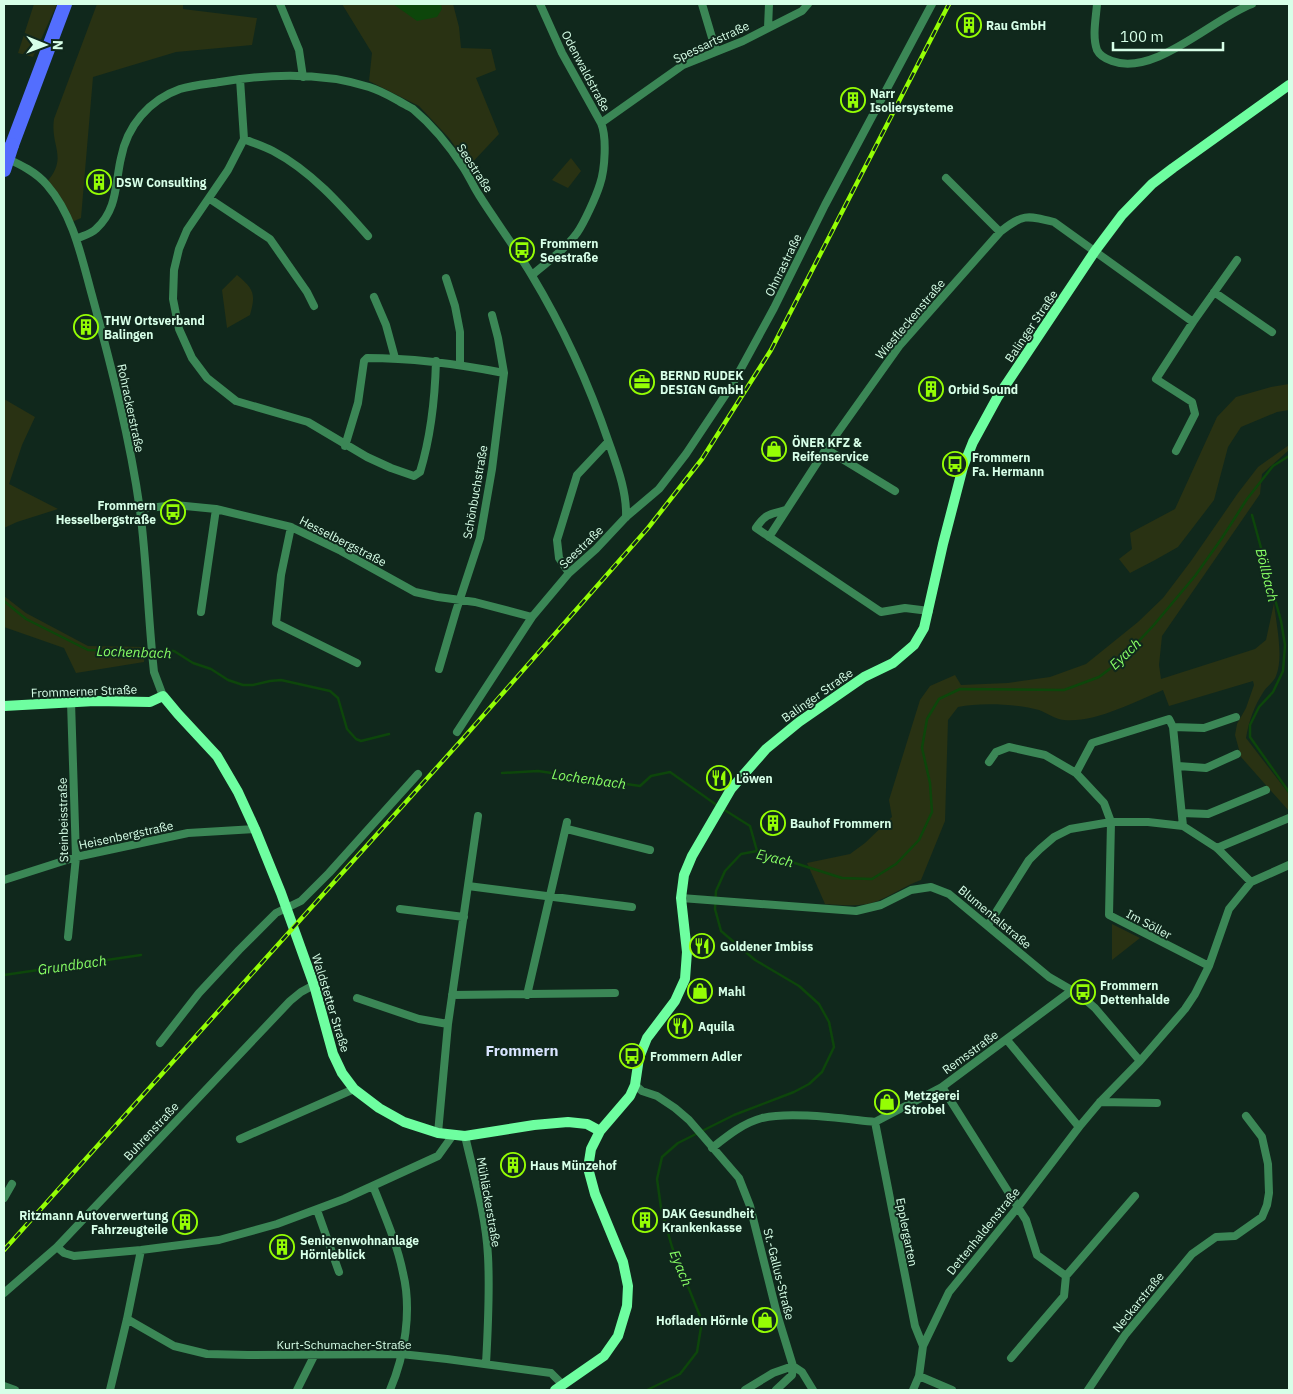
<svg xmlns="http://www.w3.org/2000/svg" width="1293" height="1394" font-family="'IBM Plex Sans',sans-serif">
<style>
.green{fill:#293213}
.water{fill:#0d460b}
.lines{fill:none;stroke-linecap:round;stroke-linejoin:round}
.stream{stroke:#0d460b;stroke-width:2.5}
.street{stroke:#3b8756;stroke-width:8}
.secondary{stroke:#6efea0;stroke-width:10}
.highway{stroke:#536efe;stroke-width:14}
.rail-casing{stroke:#95fe04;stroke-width:4.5}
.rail{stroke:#10281c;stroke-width:2.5;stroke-dasharray:8;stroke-linecap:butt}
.highway-bridge{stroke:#536efe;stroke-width:14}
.labels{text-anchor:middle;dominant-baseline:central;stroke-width:4;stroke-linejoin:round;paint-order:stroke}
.poi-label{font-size:12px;font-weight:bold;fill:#d7ffe8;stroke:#10281c;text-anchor:start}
.street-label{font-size:12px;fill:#d7ffe8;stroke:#10281c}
.water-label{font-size:14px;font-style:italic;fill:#87fe65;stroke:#10281c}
.quarter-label{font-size:15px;font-weight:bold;fill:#d9e5ff;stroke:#10281c}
</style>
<rect width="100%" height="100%" fill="#10281c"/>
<path class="green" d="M34 4H57L33 57 18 53Z
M97 4H183V9L257 18 252 45 176 52 93 77 81 218 72 222 46 183C69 157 50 147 54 119Z
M342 4H453L459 27 461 48 491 49 496 70 476 78 499 134 469 166 449 138 419 106 369 81 372 53Z
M571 158 581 171 568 188 552 180Z
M237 275C254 289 256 294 250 315L227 328 222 290Z
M1289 384V410L1277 412 1241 427 1228 447 1214 500 1178 547 1155 560 1130 573 1119 559 1132 549 1130 533 1175 509 1217 417 1236 397 1271 387Z
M4 399 35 417 22 445 9 484 58 509 17 522 4 528Z
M1289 445V450L1262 474 1260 494 1162 636 1159 665 1161 679 1255 649 1266 640 1274 603C1276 623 1284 657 1276 676 1274 682 1267 686 1264 691 1254 706 1249 721 1246 738L1289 794V811L1241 757 1235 735 1237 724 1246 708 1254 685 1253 681 1169 706 1163 690C1134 702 1095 723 1064 720 1055 719 1047 713 1039 710 1016 704 981 702 958 707L948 720 945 821 921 880C907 885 895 893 882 899 864 908 844 905 825 904L807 863 850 854 865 843 892 817 889 800 920 700 930 686 955 675 961 685 1008 683 1050 677 1086 664 1138 622 1163 598 1191 561 1238 493 1258 467Z
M4 596 26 613 88 646 145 647 144 662 76 673 64 648 4 627Z
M1112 924 1140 938 1112 960Z"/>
<path class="water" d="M393 4H441L442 9 437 17 417 21Z"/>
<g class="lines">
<path class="stream" d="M1252 515 1281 621 1285 645 1283 671 1273 692 1259 707 1250 725V737L1289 792
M4 601 26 619 88 650 174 651 193 663 211 669 228 680 243 685H253L270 681 281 680 330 691 338 698 347 729 356 739 361 741 389 734
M502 773 538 771 640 786 651 776 670 772 718 806
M723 809 750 826 757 851
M4 975 141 955
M647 1390 680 1374 697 1352 702 1321 672 1247 661 1208 657 1179 662 1157 678 1143 734 1115 794 1092 809 1084 822 1072 834 1047 829 1022 819 1004 799 986 755 960 721 931 715 909 716 891 725 871 741 854 757 851 842 878 872 879 896 864 919 840 932 812 930 783 922 748 927 719 939 699 960 689 1064 690 1099 677 1119 662 1153 626 1195 576 1222 538 1247 499 1273 466 1289 456"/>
<path class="street" d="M280 4 299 50 303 77
M702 4 716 51
M1097 4C1096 18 1092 36 1097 50 1100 56 1106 59 1112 61 1155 77 1213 18 1252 4
M768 28 769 4
M240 79 244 139 228 170 187 230 179 249 174 270 173 299 179 329 192 358 207 378 236 401 308 422 367 457 391 468 414 476 420 472C431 436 435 399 436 361
M601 123 683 65 743 41 802 11 808 4
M244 139C253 143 263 146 273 151 311 171 340 204 368 236
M6 158C21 165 36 172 47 185 74 216 82 260 93 299 112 369 130 439 140 510 147 564 148 618 154 672L163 696
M946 178 1000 232
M210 199 270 239 307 292 314 306
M76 239C82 236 91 234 96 229 118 209 115 183 121 158 127 126 149 100 180 89 193 85 207 84 220 82 268 74 322 72 369 87 379 90 388 95 397 100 402 103 408 106 413 109 432 125 450 147 463 167 469 176 473 186 479 195 496 222 515 247 531 274 563 327 589 384 609 443 617 466 627 492 626 517
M532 275C547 262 565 250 577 233 584 223 596 197 600 184 605 169 607 137 601 123L562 53 540 4
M446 278 455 306 460 332V365
M1214 292 1272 332
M374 297 386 325 395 358
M492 315 498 338 504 373
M345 446 358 403 364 361 367 358C413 358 458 364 504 373L492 469 480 538 456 611 439 669
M826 449 895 491
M1176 451 1195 414 1192 402 1156 379 1193 322
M140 509 175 505 216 509 291 527 341 551 415 592 438 597 475 602 532 617
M786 510C770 514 765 514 756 528L881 612 905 608 929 611
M291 527 281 575 276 623 357 663
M769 537 826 449 900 345 1000 232C1022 214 1027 215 1054 222L1193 322 1237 260
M569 573 559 558 557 540 577 475 608 442
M201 612 216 509
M1173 727 1204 728 1236 717
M457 732 532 617 569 573 596 549 626 517 659 489 686 454 732 385 774 308 825 205 932 4
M989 762 996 752 1009 747 1045 755 1076 773 1104 803 1111 822 1109 915 1209 966
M1178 766 1206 768 1237 754
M1076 773 1092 743 1169 719 1173 727 1183 826
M1182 813 1208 814 1266 790
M567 829 650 850
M1217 848 1289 818
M4 880 76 857 188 833 255 829
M468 886 632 907
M681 898 856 911 881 905 911 890 931 887 949 894 1049 977 1080 995 1095 1008 1140 1061
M400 909 464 917
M988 925 1029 860 1040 849 1054 837 1070 829 1111 822H1148L1183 826 1217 848 1251 882
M68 937 76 857 71 702
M452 995 615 993
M527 995 567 822
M357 998 419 1019 448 1024
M1007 1040 1079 1127
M160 1043 199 993 239 950 276 913 301 901 329 873 418 774
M635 1085 642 1091 657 1096 675 1108 689 1120 739 1178 750 1206 777 1314 793 1366 802 1372 813 1390
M942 1087 1026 1220 1037 1255 1066 1276 1135 1196
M1100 1102 1157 1103
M875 1122 942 1087 1071 991
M875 1122 915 1326 923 1346
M438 1133 448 1024 478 816
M465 1136C474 1175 486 1216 488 1256 490 1292 488 1328 486 1364
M240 1139 354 1089
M712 1148C727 1136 743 1123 762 1118 792 1111 844 1119 875 1122
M373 1186C384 1214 397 1243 403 1273 412 1310 405 1355 390 1390
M4 1198 12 1184
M317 1210 339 1272
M57 1247 64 1253 74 1256 141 1250 219 1240 277 1224 344 1199 438 1156 453 1135
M4 1293 57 1247 290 1001 301 992 314 985
M127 1319 174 1346 207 1354 248 1355 401 1354 447 1359 551 1373 563 1385
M1011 1358 1064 1296 1066 1276
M919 1376 952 1390
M4 1386 15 1390
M110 1390 127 1319 141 1250
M297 1390 315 1354
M745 1390 773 1373 793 1366
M776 1390 792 1375 793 1366
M913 1390 919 1376 923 1346 949 1292 1018 1207 1079 1127 1100 1102 1140 1061 1185 1009 1195 994 1209 966 1229 909 1251 882 1289 865
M1088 1390 1125 1335 1192 1254 1216 1237 1235 1236 1262 1217 1267 1205 1269 1193 1268 1164 1262 1137 1246 1116"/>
<path class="secondary" d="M4 706 95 701 150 702 163 696 178 714 217 756 238 792 255 829 281 893 314 985 333 1054 342 1073 354 1089 379 1108 404 1122 438 1133 465 1136 534 1125 568 1122 587 1124 600 1131
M555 1390 604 1356 618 1336 627 1306 628 1286 623 1262 595 1194 588 1168 591 1149 600 1131 630 1096 635 1085 639 1058 647 1038 675 1001 685 979 687 952 681 898 684 875 692 856 731 789 766 749 799 722 864 677 893 663 914 645 924 628 943 544 963 467 973 442 997 398 1095 251 1122 215 1152 184 1173 168 1289 85"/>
<path class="highway" d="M12 145 65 4"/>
<defs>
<path id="rail" d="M4 1250 467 734 648 528 702 459 771 350 949 4"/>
</defs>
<use href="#rail" class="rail-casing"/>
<use href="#rail" class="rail"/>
<path class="highway-bridge" d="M4 170 12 145"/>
</g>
<defs>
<symbol id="building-ring" viewBox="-11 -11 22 22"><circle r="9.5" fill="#10281c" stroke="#95fe04" stroke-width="1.5"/><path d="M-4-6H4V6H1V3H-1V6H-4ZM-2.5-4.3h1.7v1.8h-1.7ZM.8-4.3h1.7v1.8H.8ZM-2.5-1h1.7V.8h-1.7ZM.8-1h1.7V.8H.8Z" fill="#95fe04"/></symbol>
<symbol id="bus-ring" viewBox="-11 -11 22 22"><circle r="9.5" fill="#10281c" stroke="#95fe04" stroke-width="1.5"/><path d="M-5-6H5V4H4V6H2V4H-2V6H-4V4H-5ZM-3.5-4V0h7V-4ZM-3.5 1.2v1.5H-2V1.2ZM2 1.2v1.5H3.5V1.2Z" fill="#95fe04"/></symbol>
<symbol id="office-ring" viewBox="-11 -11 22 22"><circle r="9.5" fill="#10281c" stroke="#95fe04" stroke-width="1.5"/><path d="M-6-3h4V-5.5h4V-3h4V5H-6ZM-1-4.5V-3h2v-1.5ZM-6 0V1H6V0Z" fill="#95fe04"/></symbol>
<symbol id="shop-ring" viewBox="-11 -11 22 22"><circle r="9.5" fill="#10281c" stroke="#95fe04" stroke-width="1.5"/><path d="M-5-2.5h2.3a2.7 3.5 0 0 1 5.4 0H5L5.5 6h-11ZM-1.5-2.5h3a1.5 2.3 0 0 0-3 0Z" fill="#95fe04"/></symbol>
<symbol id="restaurant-ring" viewBox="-11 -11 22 22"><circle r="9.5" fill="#10281c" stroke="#95fe04" stroke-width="1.5"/><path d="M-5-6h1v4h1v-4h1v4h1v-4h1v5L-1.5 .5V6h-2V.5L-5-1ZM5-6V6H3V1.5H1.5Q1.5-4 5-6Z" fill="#95fe04"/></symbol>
</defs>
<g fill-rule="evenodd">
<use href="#building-ring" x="955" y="11" width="28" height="28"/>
<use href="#building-ring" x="839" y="86" width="28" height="28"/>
<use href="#building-ring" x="85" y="168" width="28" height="28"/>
<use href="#bus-ring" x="508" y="236" width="28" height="28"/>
<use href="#building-ring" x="72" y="313" width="28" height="28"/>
<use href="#office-ring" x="628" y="368" width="28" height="28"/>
<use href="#building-ring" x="917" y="375" width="28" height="28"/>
<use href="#shop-ring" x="760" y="435" width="28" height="28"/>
<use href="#bus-ring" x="941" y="450" width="28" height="28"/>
<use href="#bus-ring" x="159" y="498" width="28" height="28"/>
<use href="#restaurant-ring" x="705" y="764" width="28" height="28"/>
<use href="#building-ring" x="759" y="809" width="28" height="28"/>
<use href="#restaurant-ring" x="688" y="932" width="28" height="28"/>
<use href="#shop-ring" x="686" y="977" width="28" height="28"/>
<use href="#bus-ring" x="1069" y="978" width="28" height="28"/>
<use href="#restaurant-ring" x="666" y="1012" width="28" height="28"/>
<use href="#bus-ring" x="618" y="1042" width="28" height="28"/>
<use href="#shop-ring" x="873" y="1088" width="28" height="28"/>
<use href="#building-ring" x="499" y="1151" width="28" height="28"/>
<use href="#building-ring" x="631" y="1206" width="28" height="28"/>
<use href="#building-ring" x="171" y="1208" width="28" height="28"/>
<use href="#building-ring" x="268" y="1233" width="28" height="28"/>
<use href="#shop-ring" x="751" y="1306" width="28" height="28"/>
</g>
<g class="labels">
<g class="poi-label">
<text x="986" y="25">Rau GmbH</text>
<text x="870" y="93">Narr<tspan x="870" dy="14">Isoliersysteme</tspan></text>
<text x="116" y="182">DSW Consulting</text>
<text x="540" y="243">Frommern<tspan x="540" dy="14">Seestraße</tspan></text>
<text x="104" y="320">THW Ortsverband<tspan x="104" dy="14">Balingen</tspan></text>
<text x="660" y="375">BERND RUDEK<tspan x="660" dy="14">DESIGN GmbH</tspan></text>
<text x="948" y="389">Orbid Sound</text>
<text x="792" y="442">ÖNER KFZ &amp;<tspan x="792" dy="14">Reifenservice</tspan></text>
<text x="972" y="457">Frommern<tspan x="972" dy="14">Fa. Hermann</tspan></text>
<text x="156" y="505" text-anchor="end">Frommern<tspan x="156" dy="14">Hesselbergstraße</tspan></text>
<text x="736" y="778">Löwen</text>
<text x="790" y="823">Bauhof Frommern</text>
<text x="720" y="946">Goldener Imbiss</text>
<text x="1100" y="985">Frommern<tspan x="1100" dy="14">Dettenhalde</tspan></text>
<text x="718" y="991">Mahl</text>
<text x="698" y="1026">Aquila</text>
<text x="650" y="1056">Frommern Adler</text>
<text x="904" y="1095">Metzgerei<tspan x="904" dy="14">Strobel</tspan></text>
<text x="530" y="1165">Haus Münzehof</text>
<text x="662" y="1213">DAK Gesundheit<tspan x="662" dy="14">Krankenkasse</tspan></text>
<text x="168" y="1215" text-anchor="end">Ritzmann Autoverwertung<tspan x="168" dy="14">Fahrzeugteile</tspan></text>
<text x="300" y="1240">Seniorenwohnanlage<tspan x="300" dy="14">Hörnleblick</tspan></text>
<text x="748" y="1320" text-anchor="end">Hofladen Hörnle</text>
</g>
<g class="street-label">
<text transform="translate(711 42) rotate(-25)">Spessartstraße</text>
<text transform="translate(586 71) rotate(62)">Odenwaldstraße</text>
<text transform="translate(475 168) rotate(57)">Seestraße</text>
<text transform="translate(783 265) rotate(-64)">Ohnrastraße</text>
<text transform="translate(910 319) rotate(-50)">Wiesfleckenstraße</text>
<text transform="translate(1031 326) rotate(-56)">Balinger Straße</text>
<text transform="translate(131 408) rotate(78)">Rohrackerstraße</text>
<text transform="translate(475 492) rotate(-80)">Schönbuchstraße</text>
<text transform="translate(343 541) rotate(27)">Hesselbergstraße</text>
<text transform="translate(581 547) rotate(-44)">Seestraße</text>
<text transform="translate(84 691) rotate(-2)">Frommerner Straße</text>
<text transform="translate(817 695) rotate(-35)">Balinger Straße</text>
<text transform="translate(63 820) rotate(-91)">Steinbeisstraße</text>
<text transform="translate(126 835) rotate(-12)">Heisenbergstraße</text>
<text transform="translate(995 917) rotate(40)">Blumentalstraße</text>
<text transform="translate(1149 924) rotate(28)">Im Söller</text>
<text transform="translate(331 1003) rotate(73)">Waldstetter Straße</text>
<text transform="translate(970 1052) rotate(-36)">Remsstraße</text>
<text transform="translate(151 1131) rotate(-47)">Buhrenstraße</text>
<text transform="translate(489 1202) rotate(80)">Mühläckerstraße</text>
<text transform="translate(983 1231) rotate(-51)">Dettenhaldenstraße</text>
<text transform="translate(907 1232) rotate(79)">Epplergarten</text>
<text transform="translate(779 1274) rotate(76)">St.-Gallus-Straße</text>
<text transform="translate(1138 1302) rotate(-51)">Neckarstraße</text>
<text x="344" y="1344">Kurt-Schumacher-Straße</text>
</g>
<g class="water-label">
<text transform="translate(1267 575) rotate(76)">Böllbach</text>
<text transform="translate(134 652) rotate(2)">Lochenbach</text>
<text transform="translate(1125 654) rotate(-44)">Eyach</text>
<text transform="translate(589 779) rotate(8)">Lochenbach</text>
<text transform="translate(775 858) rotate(14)">Eyach</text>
<text transform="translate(72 965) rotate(-8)">Grundbach</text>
<text transform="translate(681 1268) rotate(68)">Eyach</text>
</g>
<g class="quarter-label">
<text x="522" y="1050">Frommern</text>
</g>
</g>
<rect width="1293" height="1394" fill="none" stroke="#d7ffe8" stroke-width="10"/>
<g transform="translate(45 45) rotate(91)" stroke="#10281c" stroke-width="4" paint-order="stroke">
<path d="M0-4L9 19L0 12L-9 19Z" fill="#d7ffe8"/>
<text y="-8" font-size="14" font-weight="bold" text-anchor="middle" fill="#d7ffe8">N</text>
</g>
<path d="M1113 42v8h110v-8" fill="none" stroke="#d7ffe8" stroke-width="2.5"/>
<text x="1120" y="42" font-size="15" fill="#d7ffe8" stroke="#10281c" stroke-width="4" paint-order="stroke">100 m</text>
</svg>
